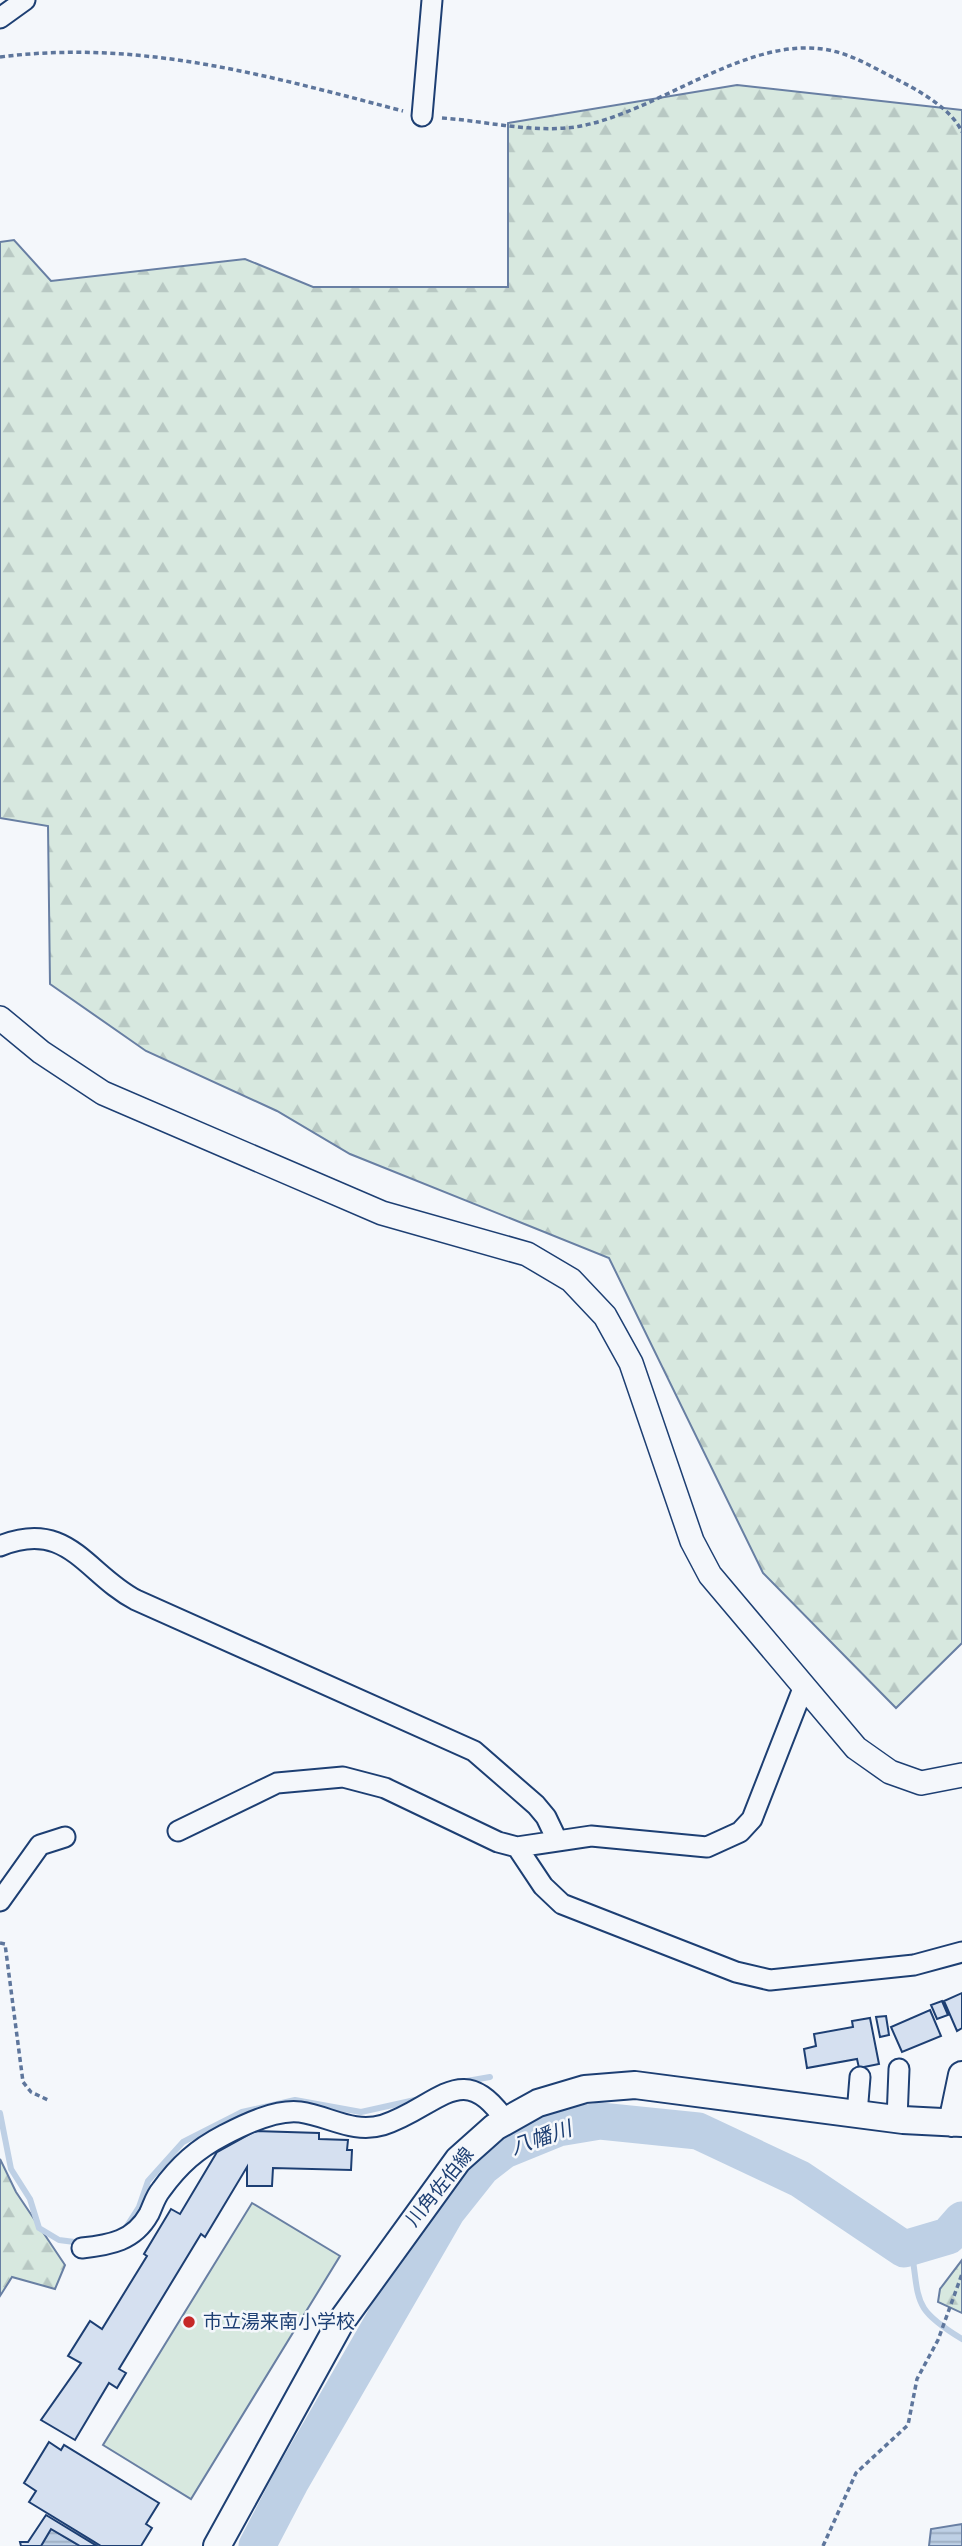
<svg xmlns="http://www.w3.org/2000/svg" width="962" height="2546" font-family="Signika,'Noto Sans JP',sans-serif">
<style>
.grass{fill:#d7e8df;stroke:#687fa3;stroke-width:2}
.forest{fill:url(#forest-firs);stroke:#687fa3;stroke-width:2}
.water{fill:url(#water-rules);stroke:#687fa3;stroke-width:2}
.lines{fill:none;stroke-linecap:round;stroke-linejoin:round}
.stream{stroke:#bed0e5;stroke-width:6}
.river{stroke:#bed0e5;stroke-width:37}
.building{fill:#d5e0f0;stroke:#1d3f73;stroke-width:2}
.minor-casing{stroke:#1d3f73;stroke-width:23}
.tertiary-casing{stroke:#1d3f73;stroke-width:26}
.secondary-casing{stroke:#1d3f73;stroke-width:30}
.path{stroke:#5e769c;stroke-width:3.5;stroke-dasharray:5 3.5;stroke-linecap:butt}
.minor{stroke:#f4f7fb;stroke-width:19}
.tertiary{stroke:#f4f7fb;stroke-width:23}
.secondary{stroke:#f4f7fb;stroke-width:26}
.poi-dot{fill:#c62828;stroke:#f4f7fb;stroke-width:2.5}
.labels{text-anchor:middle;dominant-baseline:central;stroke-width:5;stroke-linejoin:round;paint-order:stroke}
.street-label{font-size:19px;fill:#1d3f73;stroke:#f4f7fb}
.poi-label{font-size:19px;fill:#1d3f73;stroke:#f4f7fb;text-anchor:start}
.water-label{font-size:21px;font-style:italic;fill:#1d3f73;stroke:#f4f7fb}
</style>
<defs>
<pattern id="forest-firs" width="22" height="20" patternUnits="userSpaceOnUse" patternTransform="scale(1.75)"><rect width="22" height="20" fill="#d7e8df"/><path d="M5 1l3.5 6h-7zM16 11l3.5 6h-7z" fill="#b8c8c3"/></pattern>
<pattern id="water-rules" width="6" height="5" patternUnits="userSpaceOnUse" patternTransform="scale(1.75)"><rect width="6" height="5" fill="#bed0e5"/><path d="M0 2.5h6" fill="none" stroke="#9aaabe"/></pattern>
</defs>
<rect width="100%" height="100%" fill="#f4f7fb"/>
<path class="grass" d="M252 2203 340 2256 191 2499 103 2445Z"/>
<path class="forest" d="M737 85 962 110V1643L896 1708 763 1573 609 1258 350 1154 277 1111 146 1051 50 984 48 826 0 818V242L14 240 51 281 245 259 313 287H508V123Z
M0 2159 16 2192 65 2265 55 2289 12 2277 0 2296Z
M962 2260V2313L938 2302 940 2289Z"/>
<path class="water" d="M962 2524V2546H929L931 2529Z
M51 2529 80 2546H41Z"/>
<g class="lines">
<path class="stream" d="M461 2082 490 2077
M0 2113 11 2169 30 2199 39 2228 59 2240 82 2243
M125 2229 139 2207 148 2181 183 2142 242 2112 295 2100 361 2112 415 2100
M911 2247C920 2302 911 2308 962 2339"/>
<path class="river" d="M257 2546 291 2481 447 2211 482 2167 504 2150 558 2128 600 2121 698 2131 800 2179 904 2249 948 2236 962 2220"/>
</g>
<path class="building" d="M962 1993V2028L957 2031 944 2001Z
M942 2001 948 2015 937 2019 931 2005Z
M930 2010 941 2036 902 2052 891 2027Z
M886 2016 889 2035 880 2037 876 2017Z
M870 2018 879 2064 859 2068 857 2059 807 2068 804 2049 816 2046 814 2034 853 2027 852 2021Z
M255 2131 319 2133V2139L348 2140 347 2150H352L351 2170 273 2168 272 2186H247V2167L205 2237 201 2234 119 2369 126 2373 117 2388 109 2383 75 2440 41 2420 81 2363 68 2356 90 2321 102 2329 147 2256 144 2254 171 2209 180 2214 217 2152Z
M49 2442 61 2450 64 2445 159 2503 146 2524 152 2528 141 2546H101L29 2502 36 2491 24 2483Z
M46 2515 97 2546H80L51 2529 41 2546H21L20 2542H28Z"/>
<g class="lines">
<defs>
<path id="minor" d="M0 18 25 0
M422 116 432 0
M0 1546C68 1518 86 1574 136 1600L474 1751 536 1805 546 1817 557 1840
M178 1831 277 1783 343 1777 385 1788 498 1842 517 1847 591 1836 707 1847 740 1832 752 1819 804 1686
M517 1847 543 1886 562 1904 736 1972 770 1980 914 1965 962 1952
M0 1901 40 1845 65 1837
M857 2114 860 2077
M897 2119 899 2069
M82 2248C110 2245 134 2241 149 2214 153 2206 155 2197 161 2190 179 2165 197 2149 224 2135 245 2124 276 2109 300 2112 329 2116 353 2134 383 2125 437 2108 462 2057 505 2120"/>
<path id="tertiary" d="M0 1018 41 1052 103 1093 382 1213 527 1254 571 1280 605 1316 631 1363 692 1541 710 1575 856 1748 890 1772 921 1783 962 1775"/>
<path id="secondary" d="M952 2123 962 2075
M217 2546 340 2323 458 2160 495 2127 538 2103 585 2089 635 2085 903 2120 962 2123"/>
</defs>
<use href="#minor" class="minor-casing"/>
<use href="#tertiary" class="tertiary-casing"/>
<use href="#secondary" class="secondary-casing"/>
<path class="path" d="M0 57C141 39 269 76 403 111
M442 118C486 121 530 133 575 127 656 115 750 31 833 51 855 56 876 69 896 79 918 90 952 109 962 132
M0 1943 5 1944 23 2082 31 2092 50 2101
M823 2546 856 2473 908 2425 917 2379 938 2340 962 2274"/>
<use href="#minor" class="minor"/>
<use href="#tertiary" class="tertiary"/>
<use href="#secondary" class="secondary"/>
</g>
<circle class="poi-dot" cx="189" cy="2322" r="7"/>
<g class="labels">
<g class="street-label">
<text transform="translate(440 2187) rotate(-51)">川角佐伯線</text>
</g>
<g class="poi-label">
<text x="203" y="2322">市立湯来南小学校</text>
</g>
<g class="water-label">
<text transform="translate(541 2138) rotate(-19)">八幡川</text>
</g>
</g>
</svg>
